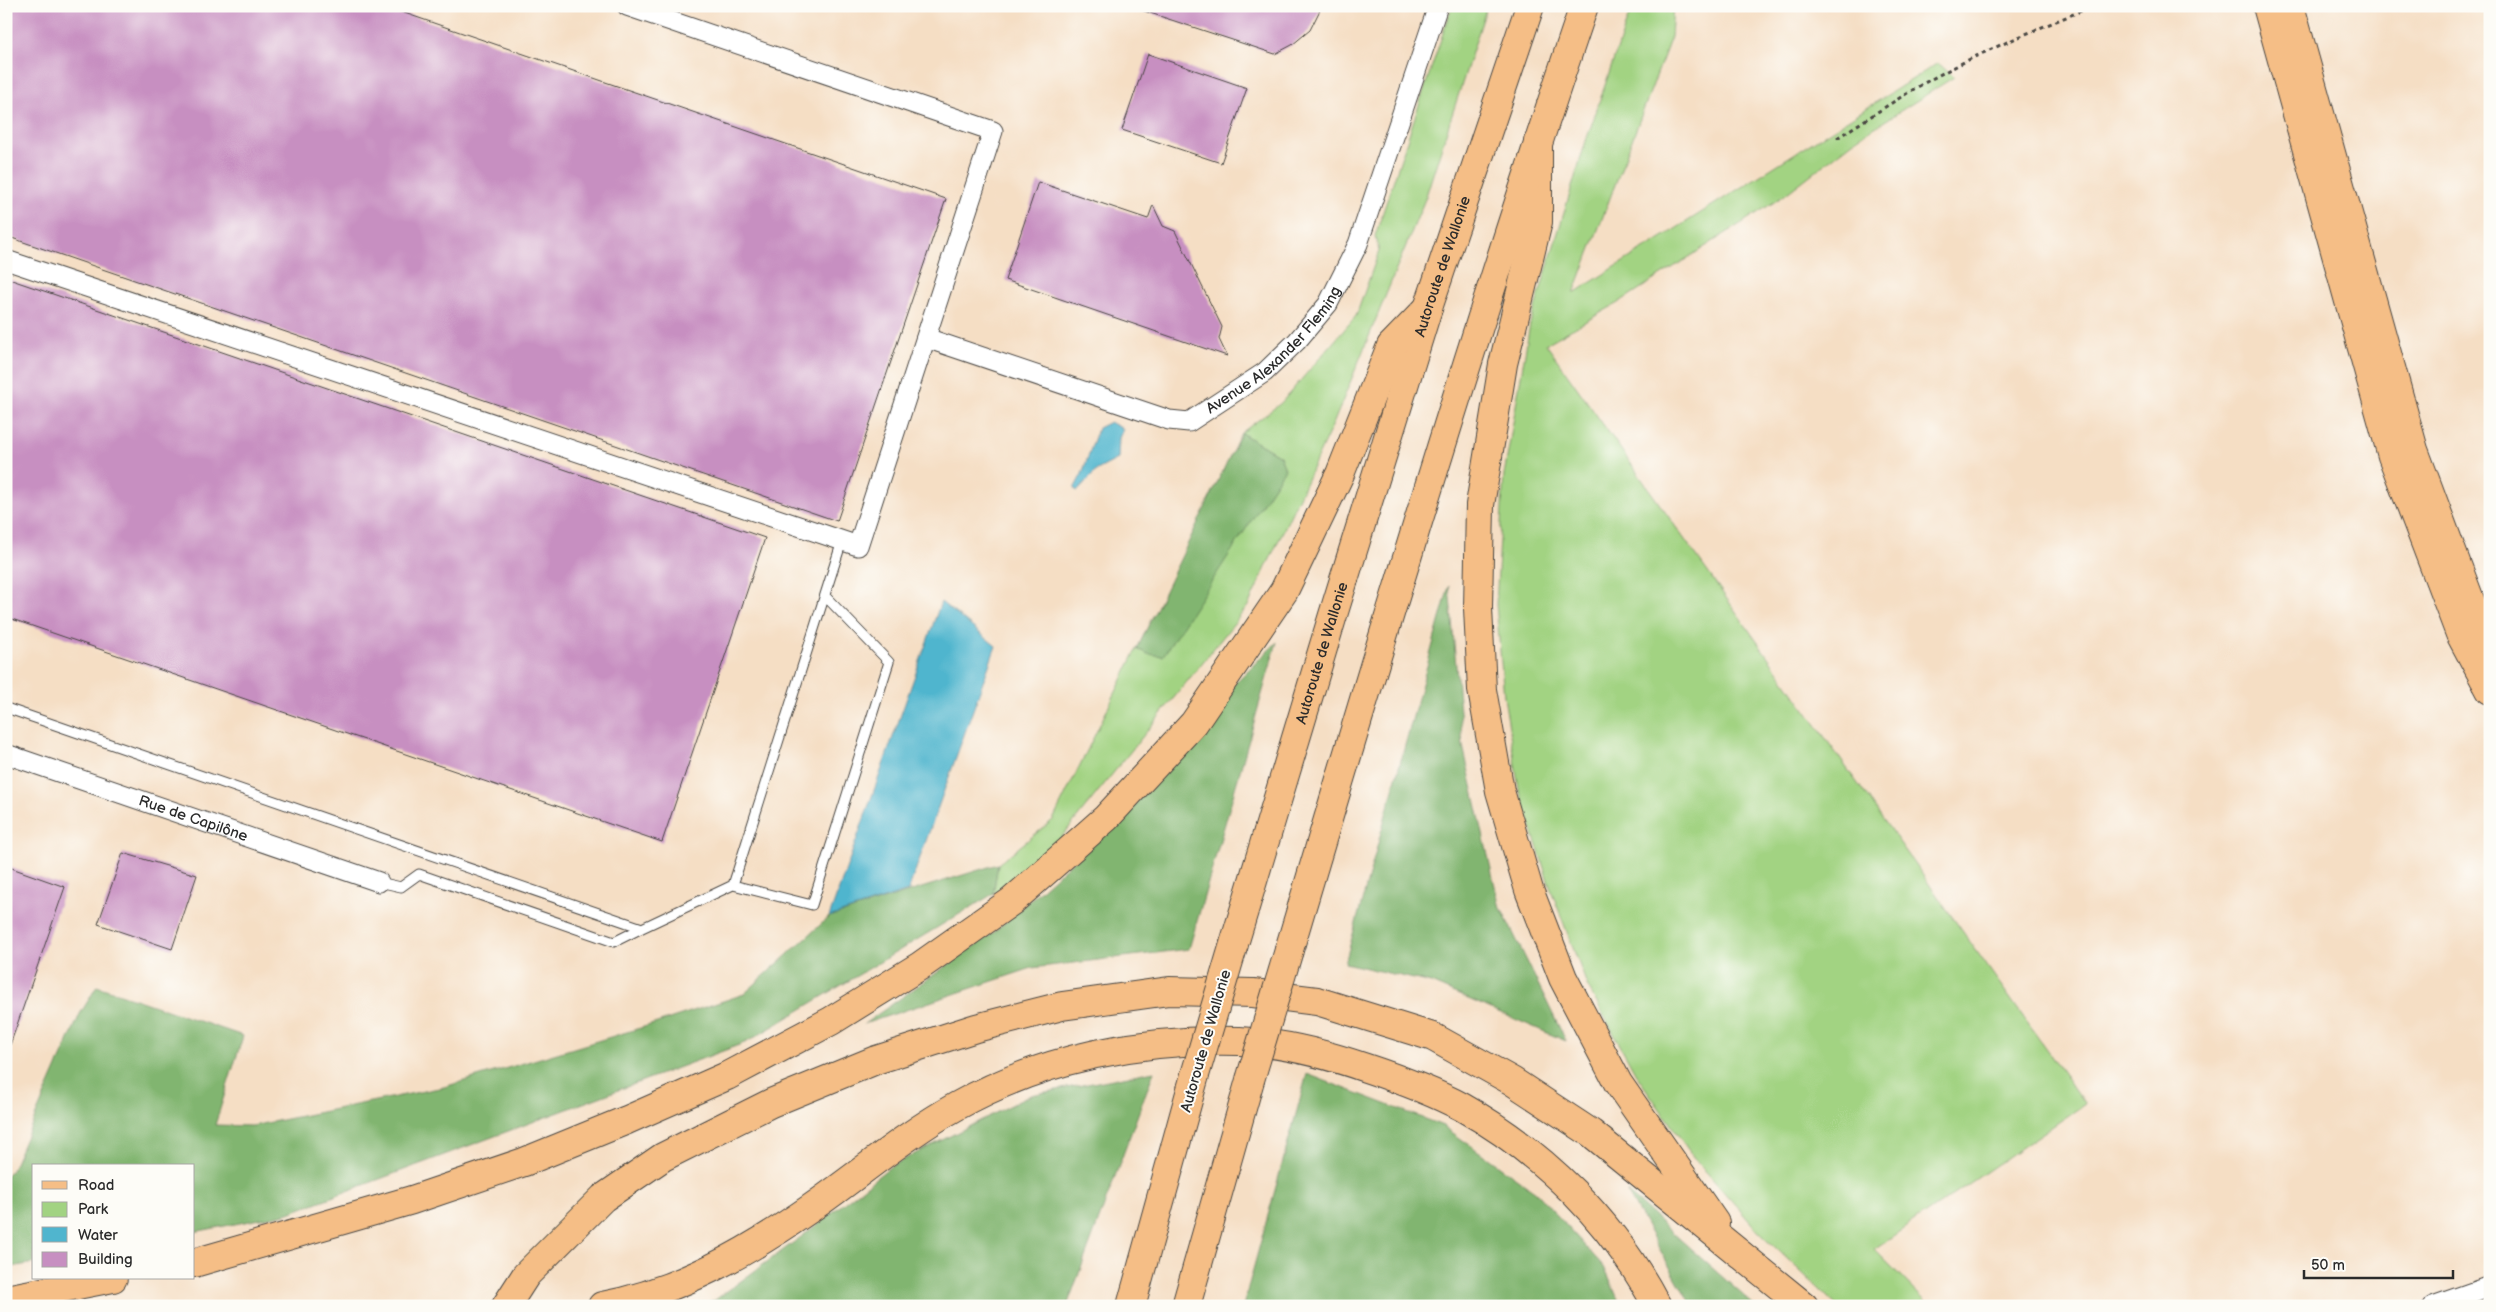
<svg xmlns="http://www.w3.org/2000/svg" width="2496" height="1312" font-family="'Balsamiq Sans',sans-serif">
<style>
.green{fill:#a2d382;stroke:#667f56}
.forest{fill:#81b570;stroke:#56704e}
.water{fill:#50b5ce;stroke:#3e707c}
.building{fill:#c78fc1}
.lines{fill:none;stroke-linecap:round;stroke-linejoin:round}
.lane-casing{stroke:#494642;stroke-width:11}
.street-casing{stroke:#494642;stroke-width:21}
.primary-casing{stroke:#494642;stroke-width:30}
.highway-casing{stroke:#494642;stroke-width:30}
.path{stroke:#494642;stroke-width:3;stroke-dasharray:4 4;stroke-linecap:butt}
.lane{stroke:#fff;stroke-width:9}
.street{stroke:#fff;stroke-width:19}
.primary{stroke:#f5be86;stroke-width:28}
.highway{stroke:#f5be86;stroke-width:28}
.highway-bridge-casing{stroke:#494642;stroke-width:30;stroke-linecap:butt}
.highway-bridge{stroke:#f5be86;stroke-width:28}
.labels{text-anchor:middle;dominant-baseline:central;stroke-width:4;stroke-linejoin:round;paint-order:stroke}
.street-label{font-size:15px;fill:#2b2b2b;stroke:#fdfcf7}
</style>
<rect width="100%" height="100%" fill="#fdfcf7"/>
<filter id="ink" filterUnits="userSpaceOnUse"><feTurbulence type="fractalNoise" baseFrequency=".02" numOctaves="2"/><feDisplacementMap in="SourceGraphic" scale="10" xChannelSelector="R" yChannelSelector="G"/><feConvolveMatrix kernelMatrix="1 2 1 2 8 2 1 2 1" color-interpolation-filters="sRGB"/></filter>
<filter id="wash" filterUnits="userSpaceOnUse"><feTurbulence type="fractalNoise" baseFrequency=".0096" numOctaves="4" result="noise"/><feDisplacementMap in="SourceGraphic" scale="20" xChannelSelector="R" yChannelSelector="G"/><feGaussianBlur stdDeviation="1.12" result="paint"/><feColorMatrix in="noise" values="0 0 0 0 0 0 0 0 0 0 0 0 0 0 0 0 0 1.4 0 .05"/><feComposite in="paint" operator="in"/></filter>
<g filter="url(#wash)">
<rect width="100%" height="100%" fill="#f5dec4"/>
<path class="green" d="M1452 6H1487L1425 199 1334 422 1248 606 1060 839 993 894 998 864 1053 820 1137 649 1148 654 1280 456 1241 433 1281 403 1356 316 1379 251 1375 236Z
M1632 6H1673L1671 37 1574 293 1938 63 1954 77 1858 138 1782 197 1618 303 1546 344 2085 1104 1874 1249 1930 1306H1837L1759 1232 1694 1158 1637 1076 1587 985 1550 887 1519 789 1504 697 1496 604 1504 475 1530 324 1586 141Z"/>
<path class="forest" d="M1241 433 1280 456 1285 469 1163 656 1148 654 1137 649Z
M1449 586 1463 746 1499 904 1566 1041 1431 983 1345 963Z
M1277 642 1189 949 1032 968 864 1024 993 933 1132 808 1234 684Z
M998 864 993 894 747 1042 286 1214 194 1232V1166H34V1263L6 1268V1175L12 1170 80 1014 97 986 243 1036 215 1125 252 1126 444 1087 657 1023 744 994 829 917Z
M1154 1071 1067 1306H693L715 1300 801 1237 891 1166 1031 1095Z
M1307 1074 1443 1126 1536 1192 1604 1267 1621 1306H1243Z
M1627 1192 1755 1306H1692Z"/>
<path class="water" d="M1110 422 1123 429 1119 438 1118 459 1097 470 1078 491 1074 489 1082 474 1098 428Z
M941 602 996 646 908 891 829 917Z"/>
<g id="blocks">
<path class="building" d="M6 6H384L946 199 837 521 6 236Z
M1141 6H1322L1310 30 1292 45 1275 54 1141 10Z
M1148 54 1247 88 1221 163 1122 130Z
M1038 182 1148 219 1153 205 1163 226 1175 231 1222 327 1219 339 1227 356 1005 280Z
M6 278 765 538 662 842 6 617Z
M123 853 197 875 172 949 98 924Z
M6 866 65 887 9 1048 6 1047Z"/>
</g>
</g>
<g filter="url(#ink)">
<use href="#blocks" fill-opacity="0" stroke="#494642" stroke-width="1"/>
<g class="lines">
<defs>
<path id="lane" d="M6 708 642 928 733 885 842 541
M379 882 401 887 419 874 614 942 642 928
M733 885 812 905 889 662 825 596"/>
<g id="street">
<path d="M6 260 858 546 993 131 627 6"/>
<path id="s1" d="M926 338 1169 420 1189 422 1265 372 1297 341 1328 304 1358 244 1438 6"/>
<path id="s2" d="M6 754 379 882"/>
<path d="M2433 1306 2490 1286"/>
</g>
<path id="primary" d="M2267 6 2392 456 2460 634 2490 690
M2290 6 2414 450 2479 624 2490 643"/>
<g id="highway">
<path d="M1538 142V222L1503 364 1480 505 1478 608 1482 690 1500 791 1529 890 1563 978 1618 1083 1715 1223"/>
<path id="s3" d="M1234 944 1333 615 1428 308 1530 6"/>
<path d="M1289 950C1383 634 1478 318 1584 6"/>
<path d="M194 1263 412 1200 524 1162 627 1120 727 1076 831 1021 920 966 1012 901 1106 818 1194 723 1284 591 1340 474 1391 346 1428 308"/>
<path d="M6 1299 113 1278"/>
<path d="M506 1306 526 1275 603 1198 663 1157 771 1103 876 1060 976 1028 1062 1006 1169 991 1253 993 1317 1001 1433 1037 1512 1081 1591 1133 1804 1306"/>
<path d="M602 1306C678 1292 748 1252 811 1208 860 1174 905 1135 957 1106 1042 1058 1143 1038 1240 1041 1283 1043 1326 1054 1366 1068 1399 1079 1432 1091 1462 1107 1544 1153 1614 1223 1657 1306"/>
<path d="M1131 1306 1195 1075"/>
<path d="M1186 1306 1250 1080"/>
</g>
</defs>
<use href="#lane" class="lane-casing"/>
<use href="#street" class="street-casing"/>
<use href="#primary" class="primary-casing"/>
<use href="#highway" class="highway-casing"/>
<path class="path" d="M1837 138C1862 122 1888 105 1914 89 1970 56 2032 31 2093 6"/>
<use href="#lane" class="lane"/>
<use href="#street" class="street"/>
<use href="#primary" class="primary"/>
<use href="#highway" class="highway"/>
<defs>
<path id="highway-bridge" d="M1195 1075 1234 944
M1250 1080 1289 950"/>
</defs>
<use href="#highway-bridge" class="highway-bridge-casing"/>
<use href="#highway-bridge" class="highway-bridge"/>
</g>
</g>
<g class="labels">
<g class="street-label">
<text stroke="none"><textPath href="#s3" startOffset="709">Autoroute de Wallonie</textPath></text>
<text stroke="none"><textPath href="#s1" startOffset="389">Avenue Alexander Fleming</textPath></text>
<text stroke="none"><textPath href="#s3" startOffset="304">Autoroute de Wallonie</textPath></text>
<text stroke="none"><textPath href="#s2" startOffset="198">Rue de Capilône</textPath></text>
<text transform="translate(1206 1041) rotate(-74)">Autoroute de Wallonie</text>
</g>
</g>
<rect width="2496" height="1312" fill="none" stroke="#fdfcf7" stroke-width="25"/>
<rect x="32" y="1164" width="162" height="115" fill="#fdfcf7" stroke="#a9a8a5"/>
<rect x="42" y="1181" width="25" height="8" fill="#f5be86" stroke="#a9a8a5"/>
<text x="78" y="1190" font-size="15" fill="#2b2b2b">Road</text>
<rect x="42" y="1202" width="25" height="15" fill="#a2d382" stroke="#a9a8a5"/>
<text x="78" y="1214" font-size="15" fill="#2b2b2b">Park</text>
<rect x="42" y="1227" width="25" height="15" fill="#50b5ce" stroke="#a9a8a5"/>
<text x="78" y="1240" font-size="15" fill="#2b2b2b">Water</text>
<rect x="42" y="1252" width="25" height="15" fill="#c78fc1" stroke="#a9a8a5"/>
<text x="78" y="1264" font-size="15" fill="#2b2b2b">Building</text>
<path d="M2304 1270v8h149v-8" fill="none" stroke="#2b2b2b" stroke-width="2.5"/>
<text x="2311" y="1270" font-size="15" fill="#2b2b2b" stroke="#fdfcf7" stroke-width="4" paint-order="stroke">50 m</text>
</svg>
